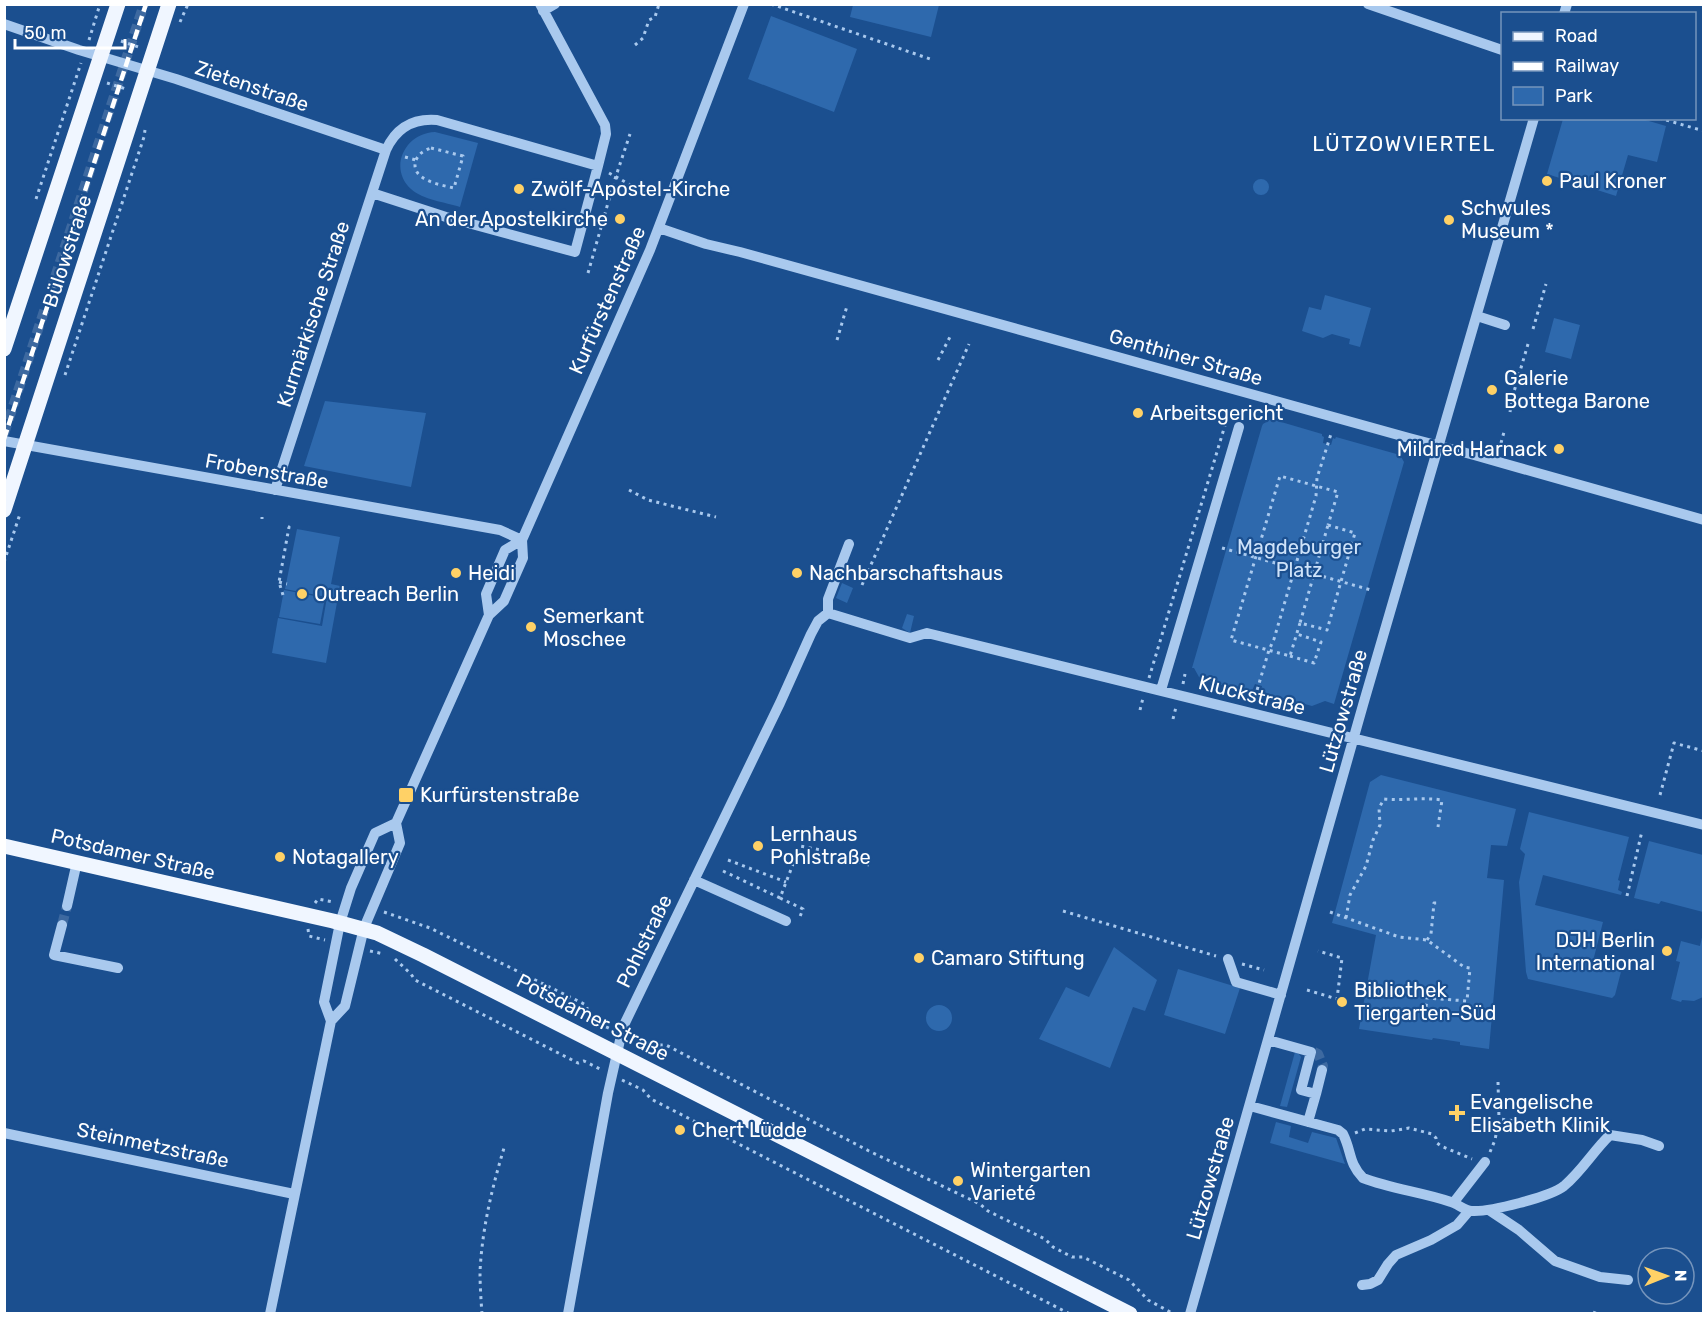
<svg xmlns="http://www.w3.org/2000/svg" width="1708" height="1318" font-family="Rubik,sans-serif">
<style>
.green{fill:#2e69ad}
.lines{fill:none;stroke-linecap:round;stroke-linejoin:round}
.minor-tunnel{stroke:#3d69a0;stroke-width:10;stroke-dasharray:10 5;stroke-linecap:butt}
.path{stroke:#a9c9ee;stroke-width:3;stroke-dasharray:3 4.5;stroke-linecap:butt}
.minor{stroke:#a9c9ee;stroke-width:10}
.major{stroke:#f0f6ff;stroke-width:15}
.rail{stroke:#fff;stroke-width:4.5;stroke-dasharray:10 4.5;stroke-linecap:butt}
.poi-dot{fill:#ffd166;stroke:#1b4f8f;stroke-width:2}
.labels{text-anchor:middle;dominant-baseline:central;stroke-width:4.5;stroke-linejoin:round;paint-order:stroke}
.street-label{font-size:20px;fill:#fff;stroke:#1b4f8f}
.poi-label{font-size:20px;fill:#fff;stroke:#1b4f8f;text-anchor:start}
.park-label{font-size:20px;fill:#cfe3fa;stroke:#1b4f8f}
.neighbourhood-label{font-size:21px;letter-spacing:1.5px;fill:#fff;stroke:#1b4f8f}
</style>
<rect width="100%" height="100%" fill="#1b4f8f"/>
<path class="green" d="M853 5V4L939 5 931 37 850 17Z
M771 16 857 49 834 112 748 79Z
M1563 119H1642L1666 126 1657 162 1628 155 1616 196 1547 174Z
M435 132 478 143 460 207C445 202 423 200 411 189 388 168 405 133 435 132Z
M1253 187a8 8 0 1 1 16 0a8 8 0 1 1-16 0Z
M1325 295 1371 308 1360 347 1349 344 1350 339 1332 334 1323 338 1302 331 1309 307 1321 310Z
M1554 318 1580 325 1571 359 1545 352Z
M325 401 426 413 411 487 304 466Z
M1271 419 1322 434V436L1324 437 1323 443 1331 445 1333 438 1335 439 1336 437 1400 455 1404 462 1334 704 1325 701 1312 706 1261 692 1262 686 1255 684 1251 693 1203 680 1199 677 1194 668H1192L1262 426 1263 424Z
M297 529 340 537 331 584 340 586 326 663 272 653 278 618 322 626 327 597 285 589Z
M842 583 853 588 847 603 836 598Z
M284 590 325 598 320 624 279 617Z
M907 614 914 616 910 633 902 628Z
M1381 775 1516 809 1507 846 1491 845 1487 878 1504 880 1489 1049 1460 1045V1042L1433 1038 1432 1040 1359 1029 1376 935 1332 923 1370 782Z
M1529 812 1629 837 1618 880 1620 881 1618 890 1622 892 1621 895 1543 875 1535 905 1603 922 1593 961 1622 968 1615 995 1612 998 1528 979 1526 972 1519 882 1525 854 1520 849Z
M1649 841 1703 855V912L1661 901 1659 904 1634 898Z
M1703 933V997L1694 1001 1682 1000 1681 1002 1671 999 1680 962 1676 961 1681 941 1700 946Z
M1114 947 1157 980 1145 1011 1133 1007 1110 1068 1039 1039 1066 987 1089 997Z
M1178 969 1240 988 1225 1034 1164 1015Z
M926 1018a13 13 0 1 1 26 0a13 13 0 1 1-26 0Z
M1295 1052 1299 1054 1301 1057 1287 1107 1280 1106Z
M1276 1122 1291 1126 1289 1137 1308 1143 1312 1132 1336 1138 1345 1164 1270 1143Z"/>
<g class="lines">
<path class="minor-tunnel" d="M4 434 144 4
M62 925 67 906
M1314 1052 1318 1054 1323 1066 1322 1070"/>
<path class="path" d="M771 4 930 59
M180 22 188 4
M89 40 100 4
M121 41 141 48
M635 45 643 38 649 20 655 17 659 4
M107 83 126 89
M1659 118 1704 131
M431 148 463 156 454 188C441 185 409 180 416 160 419 153 425 150 431 148Z
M405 157 416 160
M609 173 652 197
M36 199 81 63
M588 273 614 182 630 134
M1533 329 1546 284
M837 340 847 306
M938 360 951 335
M65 375 144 137 145 130
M1510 412 1513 395 1528 344
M1501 443 1504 432
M629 490 648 500 716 517
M262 519V517
M1328 525 1355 533 1327 630 1300 623Z
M1222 548 1371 590
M4 562 20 514
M279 582 287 584
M862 585 969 344
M283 595 279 582 289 527H285
M1300 623 1290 656 1231 640 1280 476 1338 492 1328 525
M1290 656 1314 663 1321 642 1297 634
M1149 678 1229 412
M1183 684 1185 674
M1255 697 1269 650 1274 639 1316 496 1317 478 1331 434
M1140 710 1143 698
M1173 719 1176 707
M1660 795 1674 743 1704 751
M728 860 786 882
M723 871 780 898 800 846 826 851 869 865
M1627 896 1642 831
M780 898 803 909 799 919
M315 903 318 899 333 902
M1063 911 1216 956
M384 912 430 928 586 1005 591 1020 611 1029
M1330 912 1399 937 1427 940 1464 967 1470 968 1467 1001 1427 998 1424 1026
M1346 918 1350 895 1366 866 1373 840 1380 825 1379 808 1384 799C1404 801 1422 797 1442 800L1438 827
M308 929 309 936 325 940
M1427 940 1431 934 1434 903H1440
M370 951 384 954
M395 959 411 974 415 980 578 1063 584 1061 600 1069
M1242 964 1264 970
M1307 990 1337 999 1342 958 1318 951
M631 1038 649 1045H666L869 1151 980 1204 988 1211 1045 1239 1053 1247 1072 1257H1083L1129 1280 1148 1300 1174 1314
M622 1080 643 1090 651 1099 1070 1314
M1498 1082 1499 1119
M1572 1125 1597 1131
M1355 1133 1365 1129 1391 1131 1409 1128 1432 1134 1436 1138 1437 1143 1441 1146 1472 1159
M1490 1152 1495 1140 1499 1119 1535 1123
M482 1314C481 1300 480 1285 480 1272 482 1229 492 1188 504 1148
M1594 1314 1596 1308"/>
<path class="minor" d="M1368 4 1502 50
M543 11 555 4
M1564 14 1567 4
M4 24 79 50 176 79 386 150
M372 193 446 217 575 252 598 166 606 134 605 125 540 4
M659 228 706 244 740 252 1409 438 1474 455 1704 520
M1477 316 1505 325
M4 441 500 530 522 540
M275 490 386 150C396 128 413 118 437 120L598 166
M828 613 910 638 927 633 1704 825
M828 613V599L849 544
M489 615 486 594 505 550 522 540
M1161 690 1239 427
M694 880 786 921
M67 906 77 862
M62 925 54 955 118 968
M1228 959 1236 982 1281 995
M331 1021 324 1002 340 923 351 888 375 833 396 823
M1268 1040 1311 1052 1301 1090 1316 1094 1308 1122
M1316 1094 1322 1070
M1250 1106 1338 1130 1343 1134C1352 1152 1348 1162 1363 1178 1391 1189 1422 1192 1451 1202 1458 1204 1465 1211 1472 1211 1490 1212 1550 1197 1564 1186 1582 1171 1594 1150 1610 1135L1642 1140 1659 1146
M4 1133 294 1194
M1454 1202 1485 1162
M1489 1210 1519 1230 1555 1261 1600 1277 1628 1280
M1362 1285 1370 1284 1378 1280 1388 1264 1396 1255 1431 1240 1457 1225 1469 1211
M270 1314 331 1021 345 1006 364 928 400 843 396 823 489 615 504 601 523 558 522 540 650 250 744 4
M568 1314 608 1093 623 1027 780 703 811 634 818 621 828 613
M1190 1314 1363 705 1534 118"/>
<path class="major" d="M4 349 118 4
M4 510 169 4
M4 846 333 921 377 933 423 955 1130 1314"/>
<path class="rail" d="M4 439 146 4"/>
</g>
<g class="poi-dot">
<circle cx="1547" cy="181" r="6"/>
<circle cx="519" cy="189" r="6"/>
<circle cx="620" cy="219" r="6"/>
<circle cx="1449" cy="220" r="6"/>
<circle cx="1492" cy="390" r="6"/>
<circle cx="1138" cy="413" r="6"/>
<circle cx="1559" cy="449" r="6"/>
<circle cx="456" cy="573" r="6"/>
<circle cx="797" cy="573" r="6"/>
<circle cx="302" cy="594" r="6"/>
<circle cx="531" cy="627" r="6"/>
<rect x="398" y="787" width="16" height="16" rx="3"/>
<circle cx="758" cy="846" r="6"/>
<circle cx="280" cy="857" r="6"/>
<circle cx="1667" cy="951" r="6"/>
<circle cx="919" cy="958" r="6"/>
<circle cx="1342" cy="1002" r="6"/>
<path d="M1454 1104h6v6h6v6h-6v6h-6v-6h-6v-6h6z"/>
<circle cx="680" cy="1130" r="6"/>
<circle cx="958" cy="1181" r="6"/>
</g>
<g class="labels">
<g class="street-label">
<text transform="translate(252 86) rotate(19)">Zietenstraße</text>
<text transform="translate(67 251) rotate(-72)">Bülowstraße</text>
<text transform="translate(607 300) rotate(-66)">Kurfürstenstraße</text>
<text transform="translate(313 314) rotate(-72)">Kurmärkische Straße</text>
<text transform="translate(1186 357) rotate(16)">Genthiner Straße</text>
<text transform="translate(267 471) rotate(10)">Frobenstraße</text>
<text transform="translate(1252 695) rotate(14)">Kluckstraße</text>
<text transform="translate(1343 711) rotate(-74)">Lützowstraße</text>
<text transform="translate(133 854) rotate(13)">Potsdamer Straße</text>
<text transform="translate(644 941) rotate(-64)">Pohlstraße</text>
<text transform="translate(593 1017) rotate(27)">Potsdamer Straße</text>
<text transform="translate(153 1145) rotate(12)">Steinmetzstraße</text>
<text transform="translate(1210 1178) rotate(-74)">Lützowstraße</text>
</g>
<g class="poi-label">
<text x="1559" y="181">Paul Kroner</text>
<text x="531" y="189">Zwölf-Apostel-Kirche</text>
<text x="1461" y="208">Schwules<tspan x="1461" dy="23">Museum *</tspan></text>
<text x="608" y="219" text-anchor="end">An der Apostelkirche</text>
<text x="1504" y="378">Galerie<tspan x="1504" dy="23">Bottega Barone</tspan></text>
<text x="1150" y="413">Arbeitsgericht</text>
<text x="1547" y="449" text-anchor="end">Mildred Harnack</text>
<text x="468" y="573">Heidi</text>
<text x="809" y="573">Nachbarschaftshaus</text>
<text x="314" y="594">Outreach Berlin</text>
<text x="543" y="616">Semerkant<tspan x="543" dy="23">Moschee</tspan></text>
<text x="420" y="795">Kurfürstenstraße</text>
<text x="770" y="834">Lernhaus<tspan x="770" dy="23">Pohlstraße</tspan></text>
<text x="292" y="857">Notagallery</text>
<text x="1655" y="940" text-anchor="end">DJH Berlin<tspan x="1655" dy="23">International</tspan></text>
<text x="931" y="958">Camaro Stiftung</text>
<text x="1354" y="990">Bibliothek<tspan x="1354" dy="23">Tiergarten-Süd</tspan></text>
<text x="1470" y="1102">Evangelische<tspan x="1470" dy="23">Elisabeth Klinik</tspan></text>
<text x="692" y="1130">Chert Lüdde</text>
<text x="970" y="1170">Wintergarten<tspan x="970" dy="23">Varieté</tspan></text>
</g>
<g class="park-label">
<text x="1299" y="547">Magdeburger<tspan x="1299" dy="23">Platz</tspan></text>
</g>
<g class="neighbourhood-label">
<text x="1404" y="143">LÜTZOWVIERTEL</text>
</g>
</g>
<rect width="1708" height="1318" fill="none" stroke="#ffffff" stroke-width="12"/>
<rect x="1501" y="12" width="195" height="108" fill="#1b4f8f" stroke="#7695bc" stroke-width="1.5"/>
<rect x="1513" y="32" width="30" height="9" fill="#f0f6ff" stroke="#7695bc" stroke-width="1.5"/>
<text x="1555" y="42" font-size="18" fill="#ffffff">Road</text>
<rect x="1513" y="62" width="30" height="9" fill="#ffffff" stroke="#7695bc" stroke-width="1.5"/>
<text x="1555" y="72" font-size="18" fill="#ffffff">Railway</text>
<rect x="1513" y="87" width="30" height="18" fill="#2e69ad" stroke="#7695bc" stroke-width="1.5"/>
<text x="1555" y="102" font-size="18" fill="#ffffff">Park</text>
<g transform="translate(1666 1276) rotate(89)"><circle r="28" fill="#1b4f8f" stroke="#7695bc" stroke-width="1.5"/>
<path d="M0-4.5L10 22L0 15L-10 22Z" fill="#ffd166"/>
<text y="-9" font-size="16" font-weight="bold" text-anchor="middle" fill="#ffffff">N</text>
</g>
<path d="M15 39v9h110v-9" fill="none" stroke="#ffffff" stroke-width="3"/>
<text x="24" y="39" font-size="18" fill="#ffffff" stroke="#1b4f8f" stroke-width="4.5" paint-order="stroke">50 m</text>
</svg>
